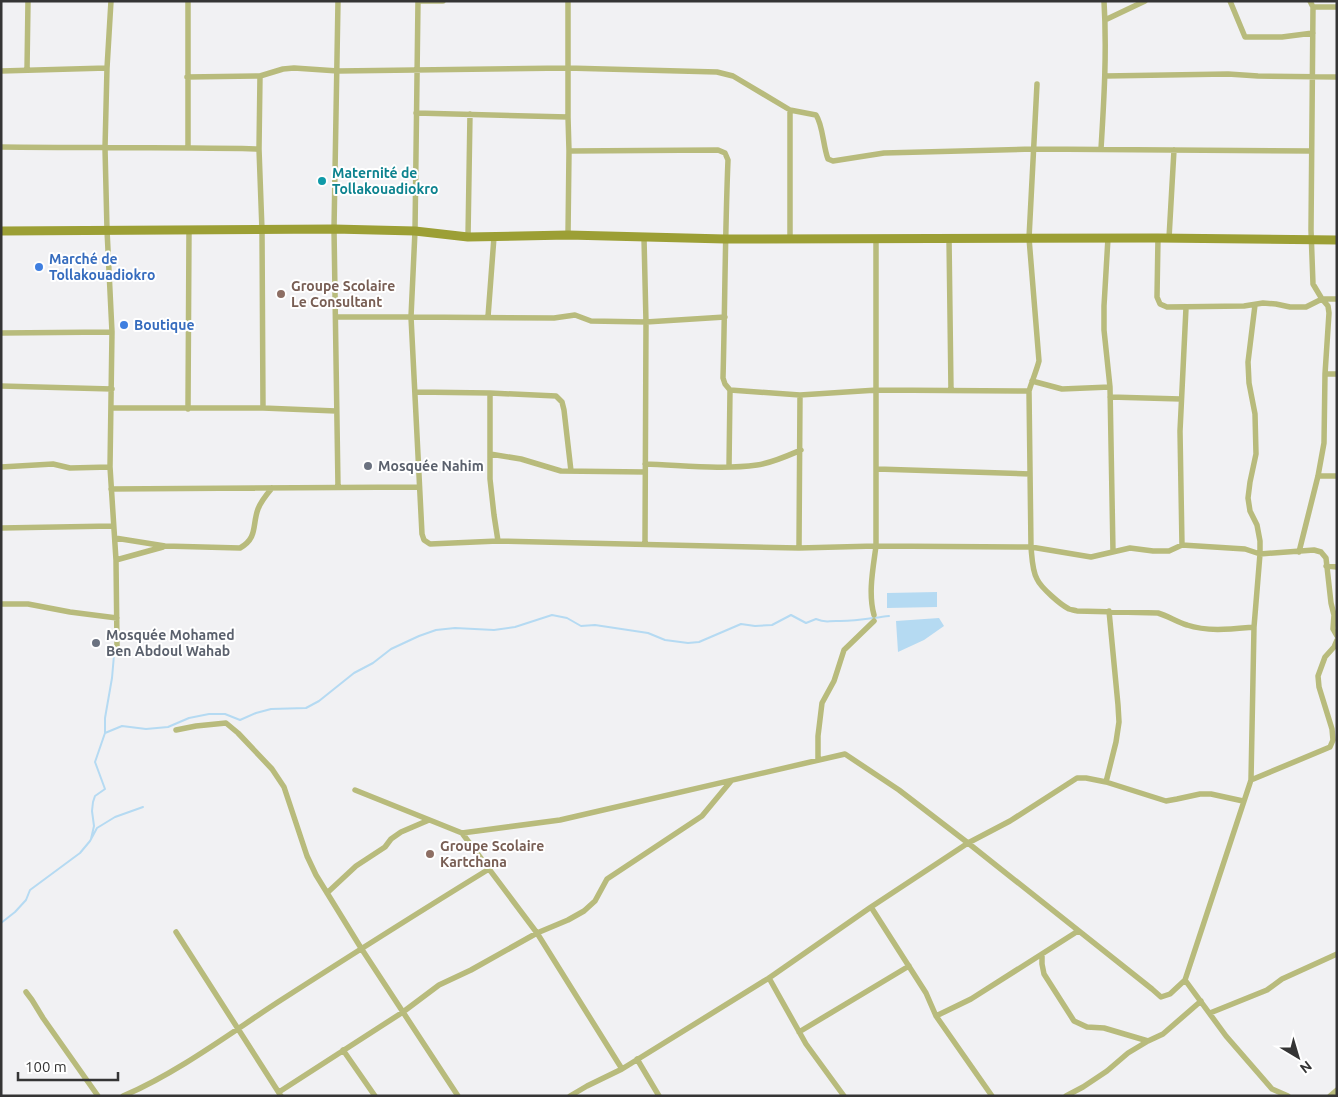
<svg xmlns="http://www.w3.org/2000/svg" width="1338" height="1097" font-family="Ubuntu,sans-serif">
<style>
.water{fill:#b5daf2}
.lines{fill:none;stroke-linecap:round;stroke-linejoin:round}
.stream{stroke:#b5daf2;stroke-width:2}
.street{stroke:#b8bb7c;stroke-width:5.5}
.secondary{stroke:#9c9f35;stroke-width:9}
.culture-dot{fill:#0f9aa8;stroke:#fff;stroke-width:2}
.shop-dot{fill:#3f7fe0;stroke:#fff;stroke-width:2}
.education-dot{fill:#8d6e63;stroke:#fff;stroke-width:2}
.worship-dot{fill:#6b7280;stroke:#fff;stroke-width:2}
.labels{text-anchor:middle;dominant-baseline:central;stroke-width:4;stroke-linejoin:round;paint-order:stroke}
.culture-label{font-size:14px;font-weight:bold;fill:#0d838f;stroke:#fff;text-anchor:start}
.shop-label{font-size:14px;font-weight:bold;fill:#366cbe;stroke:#fff;text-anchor:start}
.education-label{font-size:14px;font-weight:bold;fill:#785e54;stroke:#fff;text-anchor:start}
.worship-label{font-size:14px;font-weight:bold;fill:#5b616d;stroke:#fff;text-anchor:start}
</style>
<rect width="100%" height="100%" fill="#f1f1f3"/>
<path class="water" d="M937 592V607L887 608V593Z
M939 618 944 626 924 640 898 652 896 621Z"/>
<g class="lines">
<path class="stream" d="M105 733V718L112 678 114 655
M91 839 94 826 92 811 93 802 95 796 105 789 95 762 105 733 122 726 146 729 168 727 189 718 209 714H225L240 720 256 713 271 709 306 708 319 701 354 673 373 663 391 649 419 636 436 630 455 628 494 630 515 627 552 615 567 618 581 626 595 625 648 633 665 640 688 643 699 642 741 624 755 626 772 625 791 615 806 623 816 619C825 623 827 621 836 621 854 622 871 618 889 616
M1 923 15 912 26 900 30 890 80 853 90 841 97 828 115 817 143 807"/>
<path class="street" d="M111 1 107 68 105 148 107 230 112 332 110 467 116 560 117 646
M443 1H418L415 231 411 317 422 534 424 540 430 544 498 541 799 548 876 546 1031 547 1091 557 1130 548 1153 551H1169L1182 545 1245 549 1260 554 1314 550 1321 552 1326 558 1331 603 1334 615 1333 629 1337 636
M1230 1 1245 37H1282L1313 33
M1313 7H1337
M1105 20 1145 1
M27 70 28 1
M1 71 107 68
M260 76 259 149 262 230 263 408
M1105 76 1228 74 1258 76 1337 77
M187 77 260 76 283 69 294 68 338 71 567 68 717 72 733 76 790 110 816 115C823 125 823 146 828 159L833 161 884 153 1033 149 1311 151
M1037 84 1029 238 1039 361C1036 372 1032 381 1029 391L1031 547C1032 557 1032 570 1037 579 1041 588 1061 605 1069 609 1072 610 1074 610 1077 611L1158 613C1168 616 1177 622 1187 625 1208 632 1232 629 1254 627
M416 113 568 117
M1 147C87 148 173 147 259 149
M188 147V1
M1101 149C1104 100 1107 51 1104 1
M569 151 718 150 725 153 728 160C725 232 725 305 723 378L725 384 730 390 800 395 877 390 1029 391
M568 235 569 151 568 117V1
M468 237 470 114
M644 238 646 322 645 544
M790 238V110
M949 238 951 390
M1108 238 1104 306V330L1110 387 1113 552
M1158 238 1157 297 1160 304 1167 307 1244 306 1263 303 1276 304 1290 307H1306L1322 299H1337
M1169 238 1174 150
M336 317H411L554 318 575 315 591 321 646 322 725 317
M488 317 494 237
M1 333 112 332
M1325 374H1337
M1032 381 1062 389 1110 387
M1 386 112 389
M415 392 490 393 556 396 562 402 564 410 571 471
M490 393V479L494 515 498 541
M1110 397 1181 399
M111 408H263L336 411
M188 409 189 230
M490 454 521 459 561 471 645 472
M645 464C681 465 722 470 757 465 772 463 787 456 801 450
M1 467 53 464 70 468 110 467
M729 467 730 390
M877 469 1030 474
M1318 476H1337
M338 487 334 229 338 1
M111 489 419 487
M1 528 113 526
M115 538 165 546 240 548C258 538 252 525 258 509 261 501 267 494 272 488
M1182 545 1180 431 1186 308
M799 548 800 395
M1299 552 1318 476 1324 443 1325 374 1329 313 1328 306 1322 299 1313 284 1311 230 1313 7 1310 1
M116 560 163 547
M1326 566 1337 567
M1 604H28L70 612 117 618
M874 615C868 593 873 569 876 546V239
M176 730 196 726 226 723 238 733 272 769 284 787 307 856 316 875 361 948 458 1096
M818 760V736L822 703 834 681 844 650 874 621
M1251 780 1330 747 1333 740 1332 729 1319 687 1318 676 1325 657 1334 647 1337 640
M1106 782 1116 742 1119 722 1118 705 1109 611
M355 790 462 833 560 820 845 754 899 790 968 843 1152 989 1161 997 1170 994 1185 980 1226 1036 1272 1089 1288 1096
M462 833 537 933 622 1069
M327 893 356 866 385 847 391 839 401 832 429 820
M871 907 926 993 936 1016 992 1096
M176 932 281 1096
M1042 954V964L1044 974 1074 1021 1087 1027 1104 1028 1148 1041
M769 978 806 1044 844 1096
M1185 980 1251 780 1254 627 1260 554V541L1257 525 1250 511 1248 498 1250 482 1256 454 1255 414 1249 383 1248 362 1255 305
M26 992 32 1000 43 1018 98 1096
M1210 1013 1267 990 1282 979 1337 954
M936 1016 971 999 1078 931
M799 1032 909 966
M343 1050 375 1096
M637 1059 659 1096
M279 1092 403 1012 439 985 471 970 537 933 568 920 584 911 595 901 607 879 702 816 731 781
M123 1096C177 1073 229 1034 278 1002 348 957 419 912 489 869
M570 1096 587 1086 622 1069 769 978 871 907 968 843 1010 821 1077 778H1086L1106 782 1166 801 1177 799 1200 794H1211L1243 801
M1066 1096 1083 1087 1107 1071 1128 1053 1148 1041 1163 1034 1201 1001
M1330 1096 1337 1090"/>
<path class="secondary" d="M1 231 334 229 415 231 468 237 568 235 725 239 1158 238 1337 240"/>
</g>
<circle class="culture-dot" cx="322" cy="181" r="5"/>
<g class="shop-dot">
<circle cx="39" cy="267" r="5"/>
<circle cx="124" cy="325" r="5"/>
</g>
<g class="education-dot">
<circle cx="281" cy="294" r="5"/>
<circle cx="430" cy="854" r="5"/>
</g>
<g class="worship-dot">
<circle cx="368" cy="466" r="5"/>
<circle cx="96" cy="643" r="5"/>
</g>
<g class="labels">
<g class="culture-label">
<text x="332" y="173">Maternité de<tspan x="332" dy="16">Tollakouadiokro</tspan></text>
</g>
<g class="shop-label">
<text x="49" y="259">Marché de<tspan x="49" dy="16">Tollakouadiokro</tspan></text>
<text x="134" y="325">Boutique</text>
</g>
<g class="education-label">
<text x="291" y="286">Groupe Scolaire<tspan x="291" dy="16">Le Consultant</tspan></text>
<text x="440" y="846">Groupe Scolaire<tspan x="440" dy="16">Kartchana</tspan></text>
</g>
<g class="worship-label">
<text x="378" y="466">Mosquée Nahim</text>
<text x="106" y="635">Mosquée Mohamed<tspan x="106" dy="16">Ben Abdoul Wahab</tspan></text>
</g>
</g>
<rect width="1338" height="1097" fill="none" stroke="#353535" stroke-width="5"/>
<g transform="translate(1298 1057) rotate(142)" stroke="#ffffff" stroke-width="4" paint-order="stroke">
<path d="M0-4L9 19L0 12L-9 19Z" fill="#353535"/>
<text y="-8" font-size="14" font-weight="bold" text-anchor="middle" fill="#353535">N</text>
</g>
<path d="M18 1072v8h100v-8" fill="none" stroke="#353535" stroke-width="2.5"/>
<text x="25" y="1072" font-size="15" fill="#353535" stroke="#ffffff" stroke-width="4" paint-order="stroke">100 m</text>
</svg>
